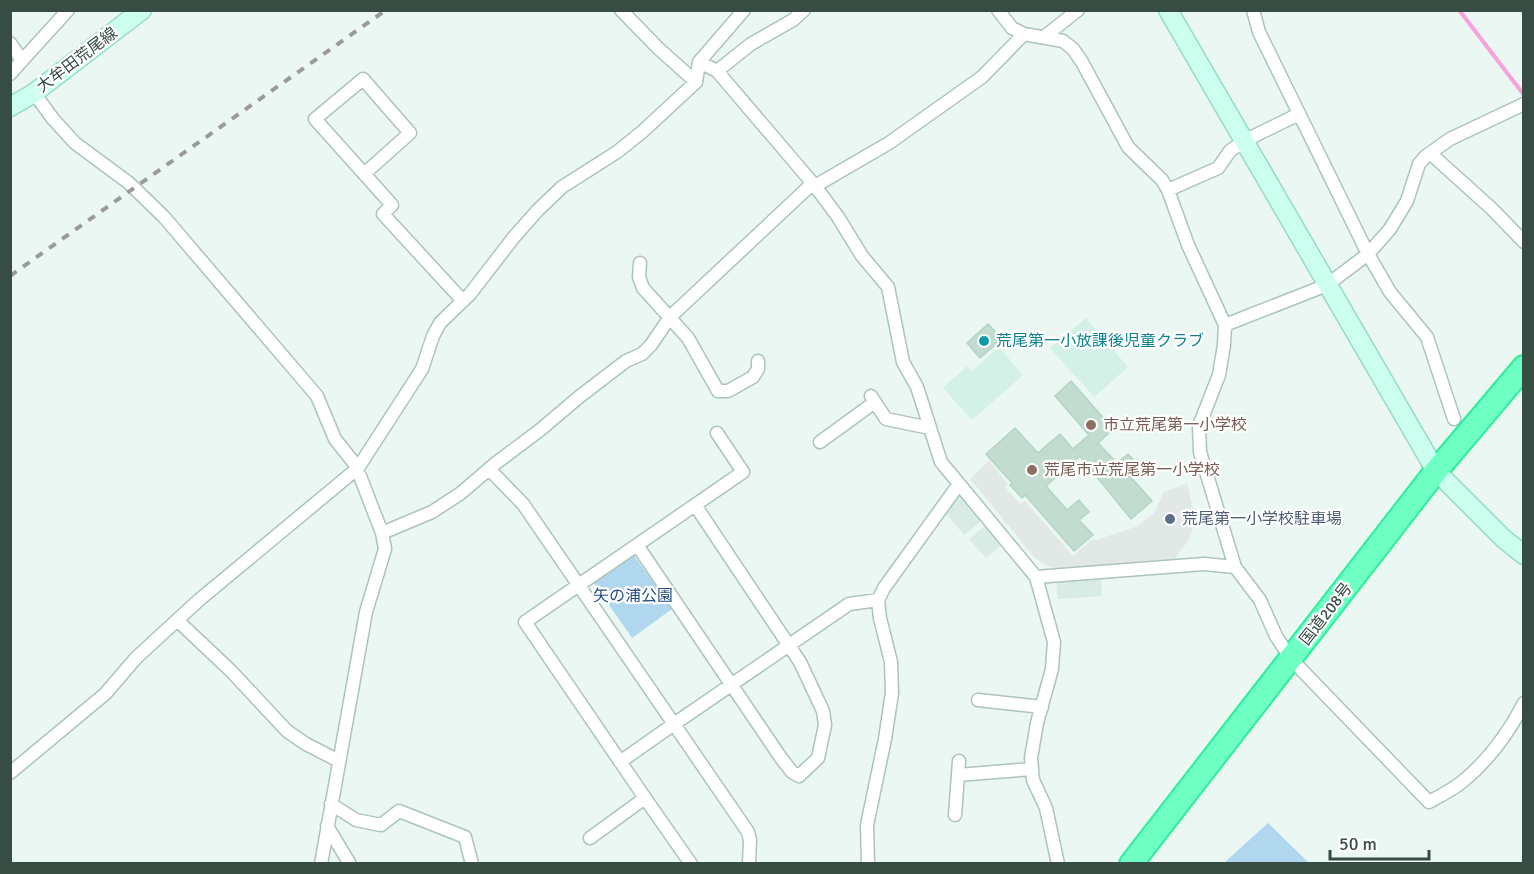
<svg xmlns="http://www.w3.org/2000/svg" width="1534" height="874" font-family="Signika,'Noto Sans JP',sans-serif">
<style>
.residential{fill:#d8ebe4}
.education{fill:#d3f1e7}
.green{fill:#b0d7ee}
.parking{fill:#e2e8e5}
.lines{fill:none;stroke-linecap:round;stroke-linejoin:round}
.stream{stroke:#f8a2db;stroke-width:4}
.building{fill:#c2ddd0;stroke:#b1d5c5;stroke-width:1.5}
.street-casing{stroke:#acc4ba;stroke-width:15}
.secondary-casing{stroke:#96dbc4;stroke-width:21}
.highway-casing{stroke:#2eee99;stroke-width:26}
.street{stroke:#fff;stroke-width:12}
.secondary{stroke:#ccffef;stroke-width:18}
.highway{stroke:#6dffc4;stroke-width:22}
.rail{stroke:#9a9a9a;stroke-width:4;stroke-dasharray:8 8;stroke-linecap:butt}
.culture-dot{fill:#0f9aa8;stroke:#fff;stroke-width:2}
.education-dot{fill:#8d6e63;stroke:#fff;stroke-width:2}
.service-dot{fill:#5c6f8a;stroke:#fff;stroke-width:2}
.labels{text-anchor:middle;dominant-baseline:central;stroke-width:4.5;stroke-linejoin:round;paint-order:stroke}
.street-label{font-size:16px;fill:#374c42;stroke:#fff}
.culture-label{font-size:16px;fill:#0d838f;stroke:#fff;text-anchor:start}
.education-label{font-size:16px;fill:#785e54;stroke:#fff;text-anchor:start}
.service-label{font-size:16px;fill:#4e5e75;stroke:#fff;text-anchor:start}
.park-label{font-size:16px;fill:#234f86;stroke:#fff}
</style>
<rect width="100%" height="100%" fill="#ebf7f2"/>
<path class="residential" d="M961 496 981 521 964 535 944 511Z
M985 526 1001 546 986 558 969 539Z
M1101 579 1102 596 1058 599 1056 581Z"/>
<path class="education" d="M1086 318 1128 367 1094 397 1050 348Z
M999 347 1023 375 972 420 943 388 967 366 972 371Z"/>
<path class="green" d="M633 554 672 609 632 638 593 582Z
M1268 823 1309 863H1224Z"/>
<path class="parking" d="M989 461 1007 483 1005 487 1020 504 1025 501 1073 556 1091 540H1096L1138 526 1155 512 1163 493 1187 483 1193 508 1192 530 1190 538 1174 560 1064 570 1050 567 1035 558 970 479Z"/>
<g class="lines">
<path class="stream" d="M1459 10 1524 95"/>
</g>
<path class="building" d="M988 324 1002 339 980 358 967 343Z
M1071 381 1113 429 1098 443 1117 463 1128 454 1138 465 1128 474 1152 501 1131 519 1080 456 1046 486 1067 510 1079 500 1089 512 1079 520 1093 535 1074 551 1025 495 1022 498 1010 485 1012 483 986 454 1015 428 1038 453 1060 434 1073 449 1089 435 1055 396Z"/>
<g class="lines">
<defs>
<path id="street" d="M621 10 659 49 696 82
M998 10 1012 28 1024 34 1063 41 1073 49 1082 62 1128 147 1162 180 1168 190 1188 245 1225 325 1224 345 1219 375 1199 426 1200 452 1235 567
M1253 10 1259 32 1368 254 1390 292 1427 337 1454 419
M1044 37 1078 10
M10 43 22 60
M699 62 717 71 815 186 838 217 862 256 888 287 903 362 917 387 941 462 1036 577 1054 642 1052 669 1037 723 1031 758 1033 780 1046 808 1058 864
M717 71 751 44 793 20 804 10
M10 74 68 10
M34 93 53 119 75 143 129 183 164 217 317 396 335 439 358 468
M1430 153 1492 209 1524 242
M364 174 410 133 363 79 315 119 392 205 383 214 463 301
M815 186 889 143 982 77 1024 34
M1168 190 1218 168 1230 151 1244 141 1299 114
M640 263 639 277 643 288 688 338 718 391H728L753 377 758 369V361
M1225 325 1327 285 1368 254 1390 229 1407 201 1419 164 1426 156 1450 139 1524 104
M871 396 886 419 930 428
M820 442 875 402
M489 469 523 504 748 832 750 840 749 864
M382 533 432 512 461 493 496 463 540 430 579 397 626 361 642 354 651 345 670 317 813 183
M637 545 781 758 792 772 799 776 818 758 825 725 823 711 800 662 695 505
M1036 577 1204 564 1235 567 1260 600 1276 636 1291 659 1429 802C1440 796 1452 790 1462 782 1488 761 1509 732 1524 703
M177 620 231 671 287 731 306 744 339 761
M978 700 1042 707
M620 762 674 724 849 604 878 600
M10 773 105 694 136 658 199 600 358 468 422 369 433 336 440 323 470 294 514 237 538 210 562 187 617 152 642 132 696 82 699 62 744 10
M958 775 1032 769
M331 804 356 820 381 825 399 811 465 837 472 864
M955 815 959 761
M327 826 350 864
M590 838 645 798
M321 864 366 612 385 549 382 533 360 476
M691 864 645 798 525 622 743 472 717 433
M868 864 867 825 885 739 892 693 891 662 880 618 878 600 884 588 959 484"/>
<path id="secondary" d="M1168 10 1436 471 1504 539 1524 555
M10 107 34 93 142 10"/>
<path id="highway" d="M1131 864 1436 471 1524 367"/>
</defs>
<use href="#street" class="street-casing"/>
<use href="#secondary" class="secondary-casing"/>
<use href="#highway" class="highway-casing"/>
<use href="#street" class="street"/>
<use href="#secondary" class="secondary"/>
<use href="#highway" class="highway"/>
<path class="rail" d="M10 276 134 188 386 10"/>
</g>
<circle class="culture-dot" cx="984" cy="341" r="6"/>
<g class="education-dot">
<circle cx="1091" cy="425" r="6"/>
<circle cx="1032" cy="470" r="6"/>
</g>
<circle class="service-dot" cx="1170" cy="519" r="6"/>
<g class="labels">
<g class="street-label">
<text transform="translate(77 60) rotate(-37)">大牟田荒尾線</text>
<text transform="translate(1326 614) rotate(-52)">国道208号</text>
</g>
<g class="culture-label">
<text x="996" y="341">荒尾第一小放課後児童クラブ</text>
</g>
<g class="education-label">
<text x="1103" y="425">市立荒尾第一小学校</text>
<text x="1044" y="470">荒尾市立荒尾第一小学校</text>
</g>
<g class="service-label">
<text x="1182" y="519">荒尾第一小学校駐車場</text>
</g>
<g class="park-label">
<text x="633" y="596">矢の浦公園</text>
</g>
</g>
<rect width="1534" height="874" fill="none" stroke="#374c42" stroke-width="24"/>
<path d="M1330 850v9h99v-9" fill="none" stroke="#374c42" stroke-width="3"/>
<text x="1339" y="850" font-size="18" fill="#374c42" stroke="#ffffff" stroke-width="4.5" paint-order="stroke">50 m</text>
</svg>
